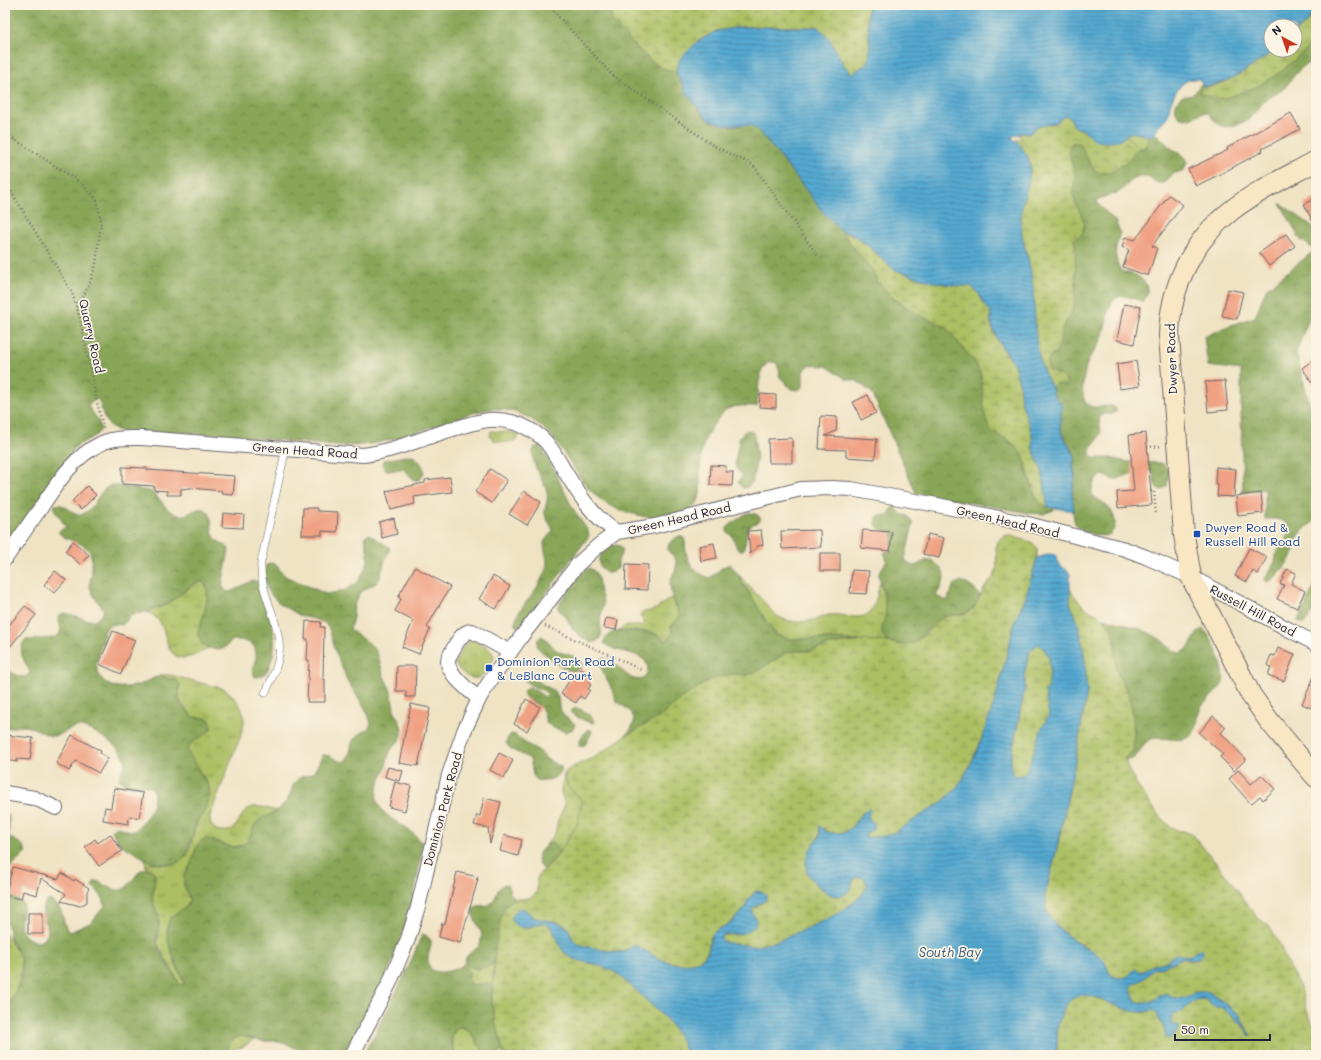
<svg xmlns="http://www.w3.org/2000/svg" width="1321" height="1060" font-family="Mali,sans-serif">
<style>
.grass{fill:url(#grass-tufts);stroke:#67704f}
.forest{fill:url(#forest-crowns);stroke:#56644a}
.wetland{fill:url(#wetland-marsh);stroke:#67704f}
.water{fill:url(#water-rules);stroke:#3c6586;fill-rule:evenodd}
.building{fill:#f0a183}
.lines{fill:none;stroke-linecap:round;stroke-linejoin:round}
.lane-casing{stroke:#6a666b;stroke-width:8}
.street-casing{stroke:#6a666b;stroke-width:16}
.secondary-casing{stroke:#6a666b;stroke-width:22}
.path{stroke:#6a666b;stroke-width:2.5;stroke-dasharray:1 3;stroke-linecap:butt}
.lane{stroke:#fff;stroke-width:7}
.street{stroke:#fff;stroke-width:14}
.secondary{stroke:#f9e7c3;stroke-width:20}
.transit-dot{fill:#1a4fb4;stroke:#fcf5e5;stroke-width:1.5}
.labels{text-anchor:middle;dominant-baseline:central;stroke-width:3.5;stroke-linejoin:round;paint-order:stroke}
.street-label{font-size:12px;fill:#22223b;stroke:#fcf5e5}
.transit-label{font-size:12px;fill:#164399;stroke:#fcf5e5;text-anchor:start}
.water-label{font-size:13px;font-style:italic;fill:#365877;stroke:#fcf5e5}
</style>
<defs>
<pattern id="grass-tufts" width="24" height="20" patternUnits="userSpaceOnUse"><rect width="24" height="20" fill="#acbf63"/><path d="M3 7l-1-3M5 7V3M7 7l1-3M15 17l-1-3M17 17v-4M19 17l1-3" fill="none" stroke="#8c9b53"/></pattern>
<pattern id="forest-crowns" width="20" height="18" patternUnits="userSpaceOnUse"><rect width="20" height="18" fill="#89a659"/><path d="M2 6a3 3 0 1 1 6 0M12 15a3 3 0 1 1 6 0" fill="none" stroke="#70874b"/></pattern>
<pattern id="wetland-marsh" width="20" height="14" patternUnits="userSpaceOnUse"><rect width="20" height="14" fill="#acbf63"/><path d="M1 5h8M5 5V1M11 12h8M15 12V8" fill="none" stroke="#8c9b53"/></pattern>
<pattern id="water-rules" width="6" height="5" patternUnits="userSpaceOnUse"><rect width="6" height="5" fill="#55a8d0"/><path d="M0 2.5h6" fill="none" stroke="#4688aa"/></pattern>
</defs>
<rect width="100%" height="100%" fill="#fcf5e5"/>
<filter id="ink" filterUnits="userSpaceOnUse"><feTurbulence type="fractalNoise" baseFrequency=".025" numOctaves="2"/><feDisplacementMap in="SourceGraphic" scale="8" xChannelSelector="R" yChannelSelector="G"/><feConvolveMatrix kernelMatrix="1 2 1 2 8 2 1 2 1" color-interpolation-filters="sRGB"/></filter>
<filter id="wash" filterUnits="userSpaceOnUse"><feTurbulence type="fractalNoise" baseFrequency=".012" numOctaves="4" result="noise"/><feDisplacementMap in="SourceGraphic" scale="16" xChannelSelector="R" yChannelSelector="G"/><feGaussianBlur stdDeviation="0.9" result="paint"/><feColorMatrix in="noise" values="0 0 0 0 0 0 0 0 0 0 0 0 0 0 0 0 0 1.4 0 .05"/><feComposite in="paint" operator="in"/></filter>
<g filter="url(#wash)">
<rect width="100%" height="100%" fill="#efe3c4"/>
<path class="grass" d="M1131 132 1150 136 1145 147 1142 149C1135 148 1131 140 1125 136Z
M491 431 507 432 520 434C516 445 502 442 493 440L490 436Z
M739 575C747 585 756 593 764 602 769 607 773 614 779 617 791 624 806 622 818 619 822 617 826 615 830 615 842 613 861 623 871 611 877 603 877 591 880 582 883 591 887 606 886 615 885 626 878 631 888 642L865 640 854 641 835 639H789L781 637 771 630 746 587 741 582Z
M201 581C217 591 200 621 198 635L202 644 209 648C195 656 176 667 168 645 164 635 164 624 155 617 153 615 150 614 147 612L168 604 196 582Z
M672 597 680 616 671 627C673 633 671 636 667 641 662 639 660 636 656 634 649 630 628 631 619 631L624 626H642L644 624V621L640 617C641 609 647 613 653 610 659 608 666 601 672 597Z
M470 640C478 640 491 648 494 656 494 660 491 663 489 667 486 671 484 675 480 677 470 682 459 671 455 663L464 645Z
M163 675H170L222 688C233 693 244 707 244 720 244 729 239 741 235 750 227 772 218 794 210 816 210 821 210 825 214 828 216 830 219 831 222 831 240 834 238 811 252 807 260 805 269 809 277 811 269 817 259 819 254 828 253 829 252 833 252 834 246 850 229 849 217 841L192 862 188 869 184 885 190 900 185 908 167 930C168 944 174 959 179 972 181 976 184 979 184 984L180 985 157 943 159 925 158 914 152 900 155 874 152 870 146 868 145 859C155 865 177 868 185 857 191 849 194 831 197 821 198 818 200 817 202 814 207 808 210 796 209 788 207 779 198 771 194 764 192 759 190 755 187 750L191 743 211 729V724L210 720 205 718 193 717 179 700V690L176 680 168 679 160 676Z
M564 774 568 787 583 801 577 825 559 853C558 845 553 842 546 845L555 833 558 820 565 805 561 792Z
M5 934C10 938 10 942 14 947 15 950 18 951 19 954 25 972 18 993 5 1006Z
M465 961 466 964 481 969 494 963 492 986 489 983 476 985 470 984 468 980 469 974 463 965Z
M459 1027C475 1028 477 1048 488 1055H456C451 1044 449 1035 459 1027Z
M238 1036H242L254 1039 243 1047 231 1050 226 1055 230 1043Z"/>
<path class="forest" d="M5 5H610L612 21 662 68 676 72 688 95 730 126 751 125 760 132 797 178 823 212 843 232 852 246 873 271 877 281 892 297 909 309 946 327 976 364 981 375 984 411 989 428 1018 448 1025 460 1027 472 1035 495 1040 503 1053 508 1054 510 1043 514 1029 513 916 493 872 393 857 381 846 379 826 366 810 365 805 368 803 372V387L798 390 791 389 779 376 780 372 776 362H768L762 370 759 382 757 406C749 406 738 405 730 408 725 410 720 416 717 420 702 439 701 450 700 473 700 482 702 495 697 503 690 512 677 515 667 517 656 519 645 517 634 514 623 512 610 507 601 500 571 477 562 432 525 416 515 412 503 408 493 409 480 410 466 415 455 419 435 426 415 433 394 439 376 444 357 446 337 446 283 441 228 435 173 432 159 432 126 435 115 429 103 424 102 408 98 398L87 405 98 420 101 430 96 435 75 447 69 458 52 480 5 553Z
M1309 44 1316 47V60H1314C1306 64 1298 70 1293 77 1290 81 1287 86 1283 89 1277 94 1271 96 1265 101 1259 106 1256 112 1251 117 1245 123 1229 128 1222 126 1214 124 1213 115 1206 112 1198 113 1192 119 1185 119 1173 118 1173 103 1181 97 1185 95 1190 97 1193 94 1197 92 1197 87 1201 84L1203 86 1200 90 1258 86 1278 74 1299 56Z
M1155 134 1159 136 1172 149 1179 152 1184 156 1187 162 1184 170 1173 174 1164 183C1154 184 1151 177 1143 176 1133 175 1128 186 1120 191 1113 196 1105 195 1098 200L1097 203 1115 221 1120 232C1116 248 1112 254 1121 271 1126 273 1132 273 1137 276 1147 281 1151 293 1143 301 1134 300 1123 291 1114 300 1107 308 1106 327 1102 338 1099 346 1093 352 1089 359 1085 368 1078 396 1087 404 1094 411 1105 404 1113 406L1117 410C1113 417 1108 413 1102 414L1099 419 1101 432 1097 440 1091 447 1090 452 1091 456 1095 458H1111L1127 462 1162 463 1169 470 1167 486 1161 490C1151 487 1157 478 1152 471 1137 470 1128 475 1115 480L1103 475 1096 479C1085 499 1097 496 1108 507 1114 513 1118 524 1112 532 1108 537 1102 536 1096 535 1088 533 1079 530 1075 523 1073 521 1072 497 1072 493 1072 488 1075 483 1075 478 1076 474 1074 470 1073 466 1073 463 1075 460 1075 457 1074 448 1065 441 1062 433 1059 423 1062 421 1061 412 1061 408 1053 394 1052 387L1056 383 1063 385V377L1049 370 1047 363 1050 356 1057 351 1062 330 1074 307 1076 281 1075 245 1074 238C1078 237 1082 235 1083 231 1087 221 1077 208 1074 198 1072 189 1076 180 1074 171 1073 164 1064 150 1072 144 1075 142 1078 142 1081 144 1087 150 1090 162 1094 169L1123 164 1139 148 1142 149 1145 147 1150 136Z
M1280 203 1316 229V299L1296 353 1311 409 1316 414V520C1310 525 1302 530 1298 537 1295 543 1295 550 1292 555 1289 563 1274 581 1267 582L1265 579 1275 562 1277 552 1290 531C1286 518 1277 519 1265 519V489L1243 493 1241 412V370L1208 366 1204 337 1228 326 1255 317 1266 289 1315 250 1300 239Z
M747 430 751 431 754 434 757 459 752 483 749 486 743 488 738 483 742 476 736 468 735 462 740 436Z
M538 446 541 447 545 453 572 507 588 531 589 536 528 617 518 627 515 624C515 612 534 595 540 582 543 576 547 569 547 562 547 555 542 546 545 540 547 537 551 534 553 530 551 524 546 520 545 514 544 507 549 500 547 492 543 478 529 464 534 448Z
M412 455C416 456 424 466 424 471 424 474 421 478 419 480H414L404 469C395 469 386 475 382 464L384 460Z
M111 485 150 491C160 497 166 512 178 515 188 518 198 504 206 510 214 516 210 529 214 536 217 544 226 542 229 550L222 586 227 592C238 591 245 581 256 581L259 585C268 611 281 637 270 664 268 671 264 677 255 677L252 670C253 665 257 658 256 654 256 641 242 640 233 640L223 649 217 650 209 648 202 644 198 635C199 625 220 578 196 582L168 604 147 612 133 614 122 625C117 624 112 623 108 627 104 630 104 636 103 641 98 655 91 669 104 681 108 685 113 687 118 687 129 688 139 686 148 681 152 679 155 677 160 676L168 679 176 680 180 684C177 704 179 703 193 717L204 718 210 720C215 733 201 735 193 742 190 744 189 747 187 750L195 764 209 787V796L208 803 203 813 197 821 195 828 185 857 179 862 173 864H163L151 862 120 844 114 835 112 830 117 827 131 831H135L149 814 153 804 154 794 152 788C141 782 126 792 119 778 120 772 125 768 125 761 125 748 87 724 75 727 67 729 60 737 52 736 47 736 42 732 38 730 26 724 17 726 5 729V670C13 672 25 683 30 672 24 660 17 652 25 640L54 638 59 635 61 629 58 617 63 613C77 613 95 631 104 610 99 603 92 595 90 586 89 582 91 578 92 574 92 570 92 556 90 552 82 540 67 542 59 533V531L66 527 54 509 55 505C65 502 71 514 81 515 98 507 96 492 111 485Z
M894 506 901 514 908 516 913 524 905 559 909 564 915 566C926 561 930 555 939 567 942 570 945 573 944 578 943 584 939 590 936 596L947 601 954 585 961 581C964 582 977 590 978 593 984 602 971 612 963 614 957 616 950 614 945 617 939 621 930 627 925 632 919 639 914 646 903 645 898 644 893 642 888 642L882 633V627L886 615 884 594 879 577V573L886 562 887 560 884 553 886 551H891L893 532C884 530 878 531 875 522L878 516H889L891 509Z
M748 513C754 513 758 514 761 519L759 521 748 527C745 534 747 542 743 550L740 551 737 548 733 538 727 532V528C731 524 743 515 748 513Z
M369 534 389 547V551L385 559 380 578 376 583 360 592 357 599 354 605 353 617 350 629C356 636 366 639 372 646 379 653 380 665 383 674 386 682 391 688 392 697 393 701 393 705 394 709 396 716 404 727 402 735 401 741 394 745 391 750 388 756 387 763 385 770 381 779 375 789 377 799 382 822 413 824 423 846L414 894 403 933 396 954 374 1001 344 1055H303L297 1049 287 1044 273 1041H262L242 1036 235 1038 230 1043 226 1055H5V1006C18 994 26 971 19 954 16 948 11 944 10 937 8 931 9 925 5 919V810L9 815V836C17 844 24 841 26 853 16 864 6 865 6 882 6 887 6 890 9 894 14 899 20 900 24 904 24 909 22 912 21 917 18 931 26 940 39 942 62 932 30 910 49 900 65 907 61 917 67 930L70 932 90 923 105 906 103 898 93 886 94 882 97 881C103 884 110 889 117 890 132 892 137 863 150 869 161 874 150 892 153 901 155 909 159 915 159 924 159 930 155 936 157 942 159 955 172 968 177 980L180 985 184 984C184 978 181 975 179 970 173 955 162 934 170 919 173 913 180 912 185 908 187 906 188 903 190 900 188 894 184 889 184 883 184 882 184 878 184 877 186 871 190 866 192 861 195 854 195 846 201 841 211 832 229 855 244 844 253 838 251 827 258 821 263 816 273 815 279 809 284 805 287 800 290 795 292 790 292 785 296 781 301 775 306 776 312 773 317 770 318 761 323 755 331 755 336 761 344 762 354 752 348 748 354 739 359 733 367 732 371 724L369 717 365 708 347 680 335 650 330 631 325 623 318 620 301 616 282 605 273 597 268 590 264 575 265 567 267 564 271 563 276 565 285 576 326 594 344 591 358 582 364 571 368 562V554L365 536Z
M679 536 684 538C686 543 685 548 686 553 689 566 698 574 710 578L723 567 730 564 739 575 741 582 755 602 767 623 776 635 789 639H835L854 641 827 646 811 651H795L786 653 756 672 747 675 735 674 725 675 710 680 683 697 660 717 625 736 631 729 634 722 633 716 630 711 616 701 613 691 599 664 600 659 604 658C619 663 620 671 630 677 632 679 637 679 639 680 644 678 648 674 648 668 646 650 616 655 604 643 606 628 627 631 637 632 641 632 646 631 650 632 657 633 660 639 667 641 671 636 673 633 671 627L680 616C677 605 671 597 670 585 669 576 679 570 676 561 675 556 671 555 668 551 667 543 673 539 679 536Z
M613 545 620 546 623 551 618 560V568L613 572 608 573C605 571 601 569 600 566 595 558 606 548 613 545Z
M589 568C600 572 598 582 600 592 601 596 603 599 603 604 603 609 601 614 600 619 600 626 603 632 600 638 598 641 595 642 592 643L584 639 575 631 570 625 568 620 558 609C559 600 580 573 589 568Z
M1316 579C1316 594 1317 615 1303 624L1299 622 1298 620 1314 587Z
M1104 618C1122 624 1144 628 1160 639 1167 644 1172 652 1181 653 1194 647 1193 633 1203 629 1212 635 1227 671 1223 682 1218 694 1205 699 1200 710 1196 720 1199 731 1189 737 1177 744 1161 734 1149 740 1140 745 1139 760 1128 760L1125 758 1133 751 1134 729 1132 710 1127 691 1118 676 1115 659 1116 641 1113 632Z
M541 636C549 639 551 647 558 651 566 655 581 655 582 666 572 679 558 663 549 657 545 654 541 651 537 647L538 639Z
M527 675 554 691 558 696 559 707 564 716 575 724 573 729 566 732 554 728 546 723 544 713 540 706 525 697 523 691 527 688 530 687 545 697 548 694C541 687 526 686 523 678Z
M576 708C583 710 592 714 594 722L592 723C587 722 574 716 571 713V711Z
M588 729 591 730 592 732 585 745 580 747 579 744C580 739 584 732 588 729Z
M511 734 515 735 525 743 538 750 548 760 561 767 562 771C558 777 546 783 538 781L533 775 530 759C521 752 497 749 511 734Z
M552 843 558 847 559 853 555 859 545 868H542C531 859 541 847 552 843Z
M505 884 508 885 510 893 515 899C501 906 496 948 494 963 487 967 480 971 473 968 453 961 475 951 479 946 481 943 481 937 482 934L473 915V909C478 903 484 908 490 904 498 898 496 887 505 884Z
M422 934 426 935 431 940C432 947 427 955 428 962 430 979 453 971 463 965L469 972 468 980 470 984 476 985 488 983 492 986C492 992 491 999 492 1005 494 1021 500 1035 503 1051L500 1054 487 1055C477 1048 476 1033 465 1028 456 1023 451 1036 451 1043 451 1047 454 1051 456 1055H363L385 1015 410 964Z"/>
<path class="wetland" d="M610 5H868C867 24 871 43 869 62L852 74 843 64 829 38 790 28 742 27 716 31 680 59 676 72 662 68 651 61 629 39 612 21Z
M1316 10V36L1305 51 1278 74 1258 86 1229 97 1215 99 1200 93V90L1203 86 1207 87 1225 82 1265 57 1274 50H1295V32L1304 25Z
M1066 115C1071 116 1074 124 1078 129H1082L1088 133 1121 139 1125 136 1128 137 1139 148C1130 158 1108 183 1094 169 1088 163 1085 152 1080 144 1059 135 1075 171 1075 177 1075 185 1072 191 1074 199 1077 208 1087 221 1083 231 1082 235 1078 237 1074 239L1075 245 1076 281 1074 307 1062 330 1059 347 1057 351 1050 356 1047 363 1049 370 1063 377 1068 383 1066 386 1056 383 1052 387C1048 380 1043 373 1041 365 1032 337 1036 306 1031 277 1030 269 1029 261 1027 253 1024 244 1021 236 1021 227 1020 218 1021 208 1023 199 1026 187 1033 174 1029 161 1027 153 1020 147 1016 140L1018 139 1022 140 1019 135 1022 133 1031 132 1041 125 1055 123Z
M843 232C864 235 877 258 894 269 899 272 906 273 911 275 931 281 950 286 971 286L979 294 984 305 991 312V323L994 333 998 341 1014 364 1019 382 1021 401 1032 434 1033 449 1042 471 1048 507 1040 503 1035 495 1023 455 1011 442 993 432 989 428 984 411 981 375 976 364 946 327 919 315 892 297 877 281 873 271 852 246Z
M1009 535 1033 543 1037 548V558L1026 596 1015 621 996 698 978 749 963 779 955 790 942 802 895 832 884 836 866 838 865 835 874 828 872 821 869 819 868 815 869 808 861 814 852 827 844 833H829L823 828 819 829C821 836 817 841 812 846L815 884 827 892 852 882 856 877H863L868 885 862 895 854 902 840 912 825 920 785 938 768 944 753 946 727 943 722 941 720 938 723 935H731L756 920 751 912 753 908 758 906 757 891C746 898 748 906 740 914 732 922 721 928 712 935 710 941 709 948 706 954 703 959 696 962 690 963 668 967 654 955 635 945L625 951 619 952 584 947 577 944 571 938 569 929 564 925 557 922 535 918 523 908 530 927 539 923H546L552 928 558 941 573 959 598 965 615 972 635 989 667 1020 679 1036 687 1055H503V1051L500 1036 495 1022 492 1003 495 950 502 913 506 905 511 901 515 899 530 898 534 895 537 891V879L539 874 555 859 577 825 583 801 568 787 564 774 566 771 572 767 595 757 625 736 660 717 683 697 710 680 725 675 735 674 747 675 756 672 786 653 795 651H811L827 646 865 640 881 641 903 645 913 643 921 638 938 620 946 616 965 614 974 608 984 589 994 576 997 568 996 546 999 540 1004 536Z
M1069 587C1074 596 1081 605 1089 610 1094 614 1101 615 1105 620 1123 641 1111 652 1118 675 1120 681 1125 685 1127 691 1134 707 1135 734 1133 751L1125 758 1128 769 1136 784 1160 817 1171 827 1178 831H1184L1193 835 1230 880 1248 906 1258 918 1269 926 1279 943 1289 967 1301 989 1307 1010 1312 1023 1316 1027V1055H1056C1058 1044 1056 1032 1059 1021 1075 969 1110 1012 1141 1012 1145 1012 1149 1011 1153 1010L1158 1013C1158 1021 1164 1025 1165 1033L1171 1037 1179 1030 1177 1024H1173L1171 1020 1172 1015C1175 1014 1178 1013 1181 1012 1189 1007 1193 998 1203 999 1211 999 1208 1009 1222 1007 1233 1014 1242 1024 1249 1034L1252 1035 1247 1030 1239 1014 1209 992 1202 991 1195 993 1187 997 1178 999 1165 993C1154 999 1148 1007 1136 1001L1130 988 1133 984 1142 980 1154 969 1163 967 1182 958 1191 961 1196 952 1189 956H1171L1168 961 1154 965 1142 972 1133 971 1127 977 1118 978 1110 975 1105 962 1085 946 1074 941 1057 927 1047 912 1045 895 1058 844 1075 761 1087 692 1085 663 1082 640 1078 623 1070 603Z
M1038 644 1041 646 1045 650 1049 657 1050 674 1048 687 1045 692 1049 715 1027 771 1023 775 1014 776 1012 775 1011 757 1025 687V670L1030 651Z"/>
<path class="water" d="M868 5H1316V10L1304 25 1295 32V26H1271V50H1274C1256 64 1226 87 1203 86L1199 79C1183 77 1175 91 1170 105 1169 109 1170 113 1167 117 1162 123 1157 126 1155 134L1150 136 1131 132 1121 139 1112 142H1103L1094 140 1084 130 1075 127 1070 118 1066 115 1055 123 1037 127 1029 134 1022 133 1011 137C1018 141 1030 156 1030 166 1031 183 1022 197 1021 214 1019 236 1029 257 1032 279 1036 307 1033 337 1041 364 1043 372 1048 379 1051 386 1053 389 1052 392 1054 395 1055 398 1059 401 1062 404L1060 424 1062 435 1072 450 1075 457 1073 465 1075 478 1072 492 1074 511 1048 507 1042 471 1033 449 1032 434 1021 401 1019 382 1014 364 998 341 995 333 991 323V312L984 305 979 294 971 286H959L934 282 895 270 871 248 851 233 843 232 823 212 797 178 760 132 751 125H723L707 119 688 95 676 72 680 59 697 42 716 31 742 27H818L829 38 843 64 852 74 869 62C871 43 867 24 868 5Z
M1050 554 1055 555 1060 565 1069 572 1070 575V603L1078 623 1082 640 1085 663 1087 692 1075 761 1058 844 1045 895 1047 912 1057 927 1074 941 1096 953 1105 962 1110 975 1118 978 1127 977 1135 969 1142 972 1154 965 1168 961 1175 954 1189 956 1202 948 1203 951C1200 963 1192 960 1182 958L1163 967 1154 969 1142 980 1133 984 1130 989 1136 1001C1148 1007 1155 999 1165 993L1178 999 1187 997 1194 993 1202 991 1209 992 1239 1014 1247 1030 1252 1036 1249 1035 1242 1024 1222 1007C1208 1009 1211 999 1203 999 1193 998 1189 1007 1181 1012 1178 1013 1175 1014 1172 1015L1171 1020 1173 1024 1179 1026V1030L1169 1039 1166 1037 1164 1028 1158 1017V1013L1153 1010C1149 1011 1145 1012 1141 1012 1110 1012 1075 969 1059 1021 1056 1031 1058 1044 1056 1055H687L679 1036 667 1020 635 989 615 972 598 965 573 959 563 951 552 928 546 923C532 923 520 935 511 919L515 912 520 908C526 909 530 915 535 918 544 922 555 919 565 926 571 930 570 938 576 943 581 946 612 952 618 952 625 952 629 948 635 945 656 956 667 968 692 963 698 962 704 958 707 953 710 947 709 940 712 935 716 928 724 928 730 923 734 920 738 916 741 913 748 905 746 898 757 891L763 892 766 895V900L753 908 752 912 756 920 755 926C743 936 738 934 723 935L721 938 722 941 727 943 753 946 768 944 785 938 825 920 840 912 854 902 862 895 868 885 863 877H856C852 882 853 883 851 888 846 897 835 898 828 893 810 880 799 871 811 848 814 843 818 840 820 835 820 832 819 829 819 826L829 833H844L852 827 861 814 869 808 870 811 868 816 869 819 874 823V828L865 835 866 838 884 836 895 832 942 802 955 790 963 779 978 749 996 698 1015 621 1026 596 1037 558ZM1038 644 1041 646 1045 650 1049 657 1050 674 1048 687 1045 692 1049 715 1041 730 1027 771 1023 775 1014 776 1012 774 1011 757 1025 687V670L1030 651Z"/>
<g id="blocks">
<path class="building" d="M1291 113 1300 129 1262 149 1263 151 1226 171 1196 186 1188 169 1228 150 1227 148Z
M1169 195 1183 205 1152 246 1157 248 1148 276 1123 267 1129 250 1122 247 1125 237 1135 240Z
M1316 198V228L1304 204Z
M1286 234 1295 246 1269 266 1259 253Z
M1228 289 1243 292 1237 319 1222 316Z
M1124 304 1141 307 1134 344 1117 340Z
M1316 358V388L1302 368Z
M1136 361 1140 386 1120 389 1117 364Z
M1225 381 1228 410 1208 412 1205 382Z
M760 394 776 395V408L759 407Z
M868 395 876 413 861 420 853 402Z
M821 416 837 417 836 431 825 436 877 439 875 459 846 457V450L819 449Z
M1146 433 1152 505 1118 508 1117 492 1134 491 1129 435Z
M792 438V463H769L768 439Z
M711 465 726 466V472H733L732 486 710 485Z
M122 467 147 468V470L235 476 233 495 221 494 222 491 191 488 181 489V495H167V491L154 490V486L122 484Z
M1216 467 1236 469 1234 497 1217 496 1218 485 1215 484Z
M490 469 507 480 492 503 475 492Z
M450 477 452 492 414 497 415 504 391 510 386 491 425 483V480Z
M87 486 96 495 81 510 72 501Z
M524 491 541 502 527 525 509 514Z
M1261 493 1263 513 1238 516 1236 496Z
M303 508H317V511L338 512 337 532 322 531V535H302Z
M223 513 244 515 243 528 222 527Z
M394 518 397 534 382 538 379 522Z
M761 530 763 545 758 546 750 554 748 531Z
M820 530 821 547 782 549 781 531Z
M863 530 892 532 890 551 861 548Z
M928 534 944 538 939 558 923 554Z
M73 541 89 555 80 564 65 551Z
M714 543 717 558 701 561 699 546Z
M1249 548 1267 557 1258 574 1253 571 1247 582 1235 576Z
M820 553H840V571H820Z
M626 564 648 565 647 590 625 589Z
M415 567 450 587 427 627 430 629 419 654 402 647 413 621 395 611 401 599 398 597Z
M1287 569 1296 573 1291 584 1305 591 1297 608 1277 599 1284 585 1280 584Z
M852 570 869 571 867 594 850 593Z
M55 571 66 580 54 593 44 585Z
M493 576 510 586 496 609 479 599Z
M25 606 36 615 5 653V630Z
M606 618 618 620 616 630 604 628Z
M306 621 321 622 320 627H324L323 679H325V702H307L309 660H307L308 639H305Z
M113 631 135 640 121 674 99 664Z
M1278 648 1295 654 1284 681 1268 675 1271 667 1267 665 1271 655 1275 656Z
M397 666H416L415 697H406V691H396Z
M580 669 593 676 589 683 591 685 588 689 590 690 584 699 580 696 576 703 561 694 572 676 575 678Z
M1316 672V710L1302 704Z
M526 699 540 707 527 731 514 724Z
M411 704 430 708 418 766 399 763Z
M1213 716 1226 727 1221 733 1246 759 1234 771 1220 757 1223 754 1199 733Z
M5 735 33 738 30 760 17 759V762L5 760Z
M72 735 101 751 100 753 108 758 99 773 76 761 69 771 56 763Z
M499 753 513 760 504 778 490 770Z
M388 767 403 771 400 781 385 777Z
M1238 770 1251 784 1261 775 1275 789 1263 800 1260 796 1251 804 1229 779Z
M395 782 411 786 405 811 389 807Z
M114 788 143 793 139 818 129 816 128 824 103 820 105 807 111 808Z
M484 798 501 802 490 844 488 828 474 825 477 815 480 816Z
M110 834 122 851 99 866 85 847 95 839 98 843Z
M504 835 522 840 518 856 500 851Z
M13 867 58 879 62 873 74 881 75 879 89 888 87 892V902L80 906 61 901 66 894 41 878 37 895 23 891 21 899 5 895Z
M457 872 478 877 476 880 478 879 460 943 439 937 442 923 445 924Z
M28 913H43V934H28Z"/>
</g>
</g>
<g filter="url(#ink)">
<use href="#blocks" fill-opacity="0" stroke="#6a666b" stroke-width="1"/>
<g class="lines">
<defs>
<path id="lane" d="M265 693C284 657 283 642 269 604 264 590 260 577 261 562L286 448"/>
<path id="street" d="M5 559C17 542 28 525 40 509 56 485 73 457 100 444 113 437 128 438 142 438L363 455C395 451 425 437 456 428 467 425 478 421 489 420 512 418 540 430 552 450 571 480 586 513 617 532
M479 699C470 691 447 674 448 661 449 655 453 650 456 644 460 638 464 631 472 631L510 652
M5 793 34 798 56 808
M352 1055 389 984 408 939 418 907 449 775 464 731 479 699 488 684 521 637 578 564 599 545 617 532 655 526 801 489 831 488 851 489 937 505 1028 524 1125 549 1146 557 1191 577 1316 644"/>
<path id="secondary" d="M1316 161C1289 176 1256 191 1232 210 1193 240 1170 286 1169 336L1184 535 1191 577 1251 695 1270 722 1316 777"/>
</defs>
<use href="#lane" class="lane-casing"/>
<use href="#street" class="street-casing"/>
<use href="#secondary" class="secondary-casing"/>
<path class="path" d="M548 5 612 75 714 146 753 165 817 255
M5 10V5
M5 130 8 135 81 183 97 200 101 222 96 264 89 285 82 298 76 305
M5 181 72 293 80 318 98 407 104 430
M1147 447 1163 446
M1151 491H1154L1156 515
M545 626C577 641 610 654 641 670"/>
<use href="#lane" class="lane"/>
<use href="#street" class="street"/>
<use href="#secondary" class="secondary"/>
</g>
</g>
<g class="transit-dot">
<rect x="1193" y="530" width="8" height="8" rx="2"/>
<rect x="485" y="664" width="8" height="8" rx="2"/>
</g>
<g class="labels">
<g class="street-label">
<text transform="translate(92 336) rotate(77)">Quarry Road</text>
<text transform="translate(1171 359) rotate(-92)">Dwyer Road</text>
<text transform="translate(305 450) rotate(4)">Green Head Road</text>
<text transform="translate(679 518) rotate(-13)">Green Head Road</text>
<text transform="translate(1008 521) rotate(13)">Green Head Road</text>
<text transform="translate(1253 610) rotate(28)">Russell Hill Road</text>
<text transform="translate(442 809) rotate(-75)">Dominion Park Road</text>
</g>
<g class="transit-label">
<text x="1205" y="527">Dwyer Road &amp;<tspan x="1205" dy="14">Russell Hill Road</tspan></text>
<text x="497" y="661">Dominion Park Road<tspan x="497" dy="14">&amp; LeBlanc Court</tspan></text>
</g>
<g class="water-label">
<text x="950" y="951">South Bay</text>
</g>
</g>
<rect width="1321" height="1060" fill="none" stroke="#fcf5e5" stroke-width="20"/>
<g transform="translate(1283 38) rotate(320)"><circle r="19" fill="#fcf5e5" stroke="#a5a1a1"/>
<path d="M0-3L7 15L0 10L-7 15Z" fill="#c8321e"/>
<text y="-6" font-size="11" font-weight="bold" text-anchor="middle" fill="#22223b">N</text>
</g>
<path d="M1175 1034v6h95v-6" fill="none" stroke="#22223b" stroke-width="2"/>
<text x="1181" y="1034" font-size="12" fill="#22223b" stroke="#fcf5e5" stroke-width="3" paint-order="stroke">50 m</text>
</svg>
